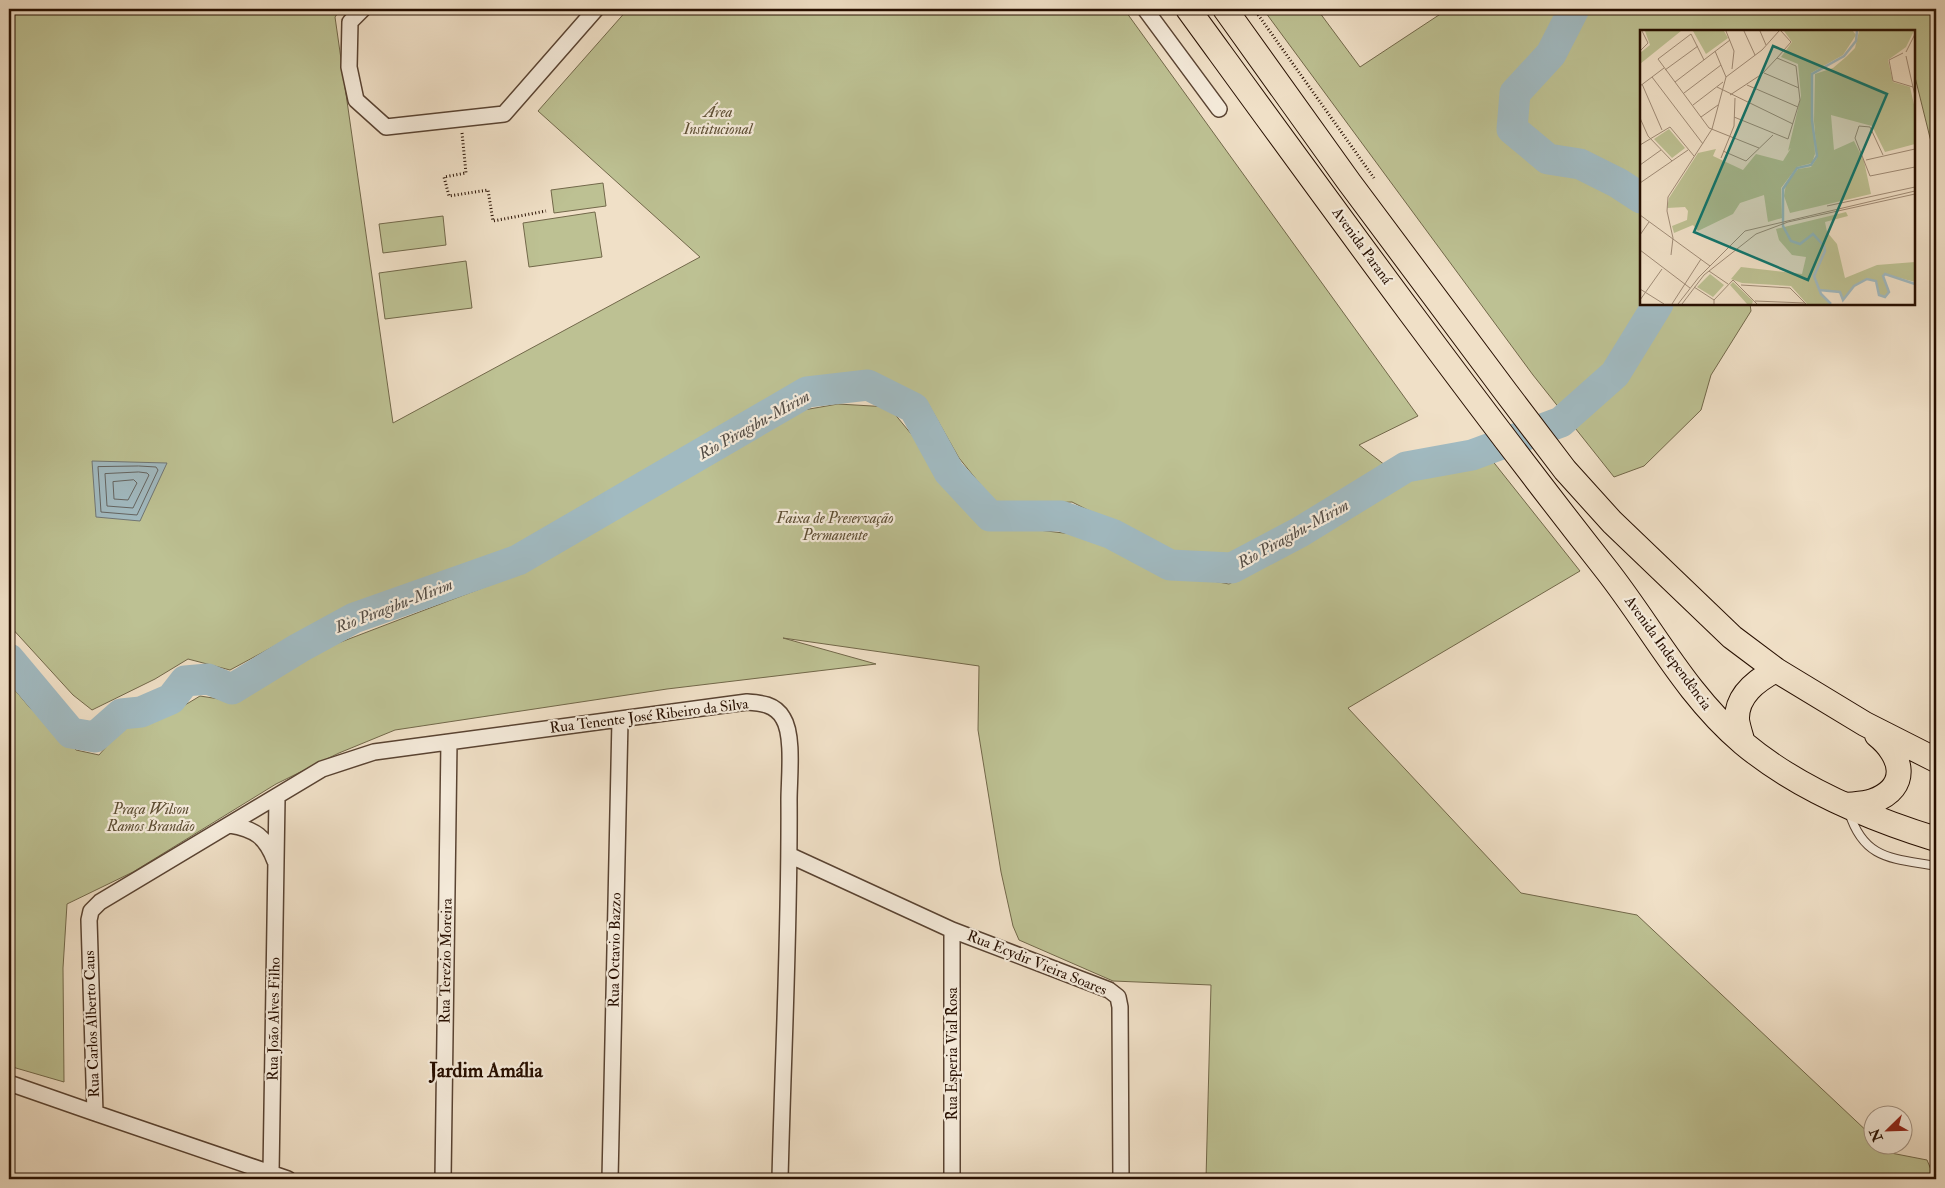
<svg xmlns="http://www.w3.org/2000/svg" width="1945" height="1188" font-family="'IM FELL Double Pica',serif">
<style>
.green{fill:#bdc193;stroke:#72684a}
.water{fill:#a1bac1;stroke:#707674}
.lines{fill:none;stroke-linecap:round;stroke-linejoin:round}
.shore{stroke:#646460;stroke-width:1}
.river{stroke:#a1bac1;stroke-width:31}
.lane-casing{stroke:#594332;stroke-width:10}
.street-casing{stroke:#594332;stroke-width:18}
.primary-casing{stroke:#270f00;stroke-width:26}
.path{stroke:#270f00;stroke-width:3;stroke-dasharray:1 2.5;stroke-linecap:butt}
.lane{stroke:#f5ebdb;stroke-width:8}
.street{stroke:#f5ebdb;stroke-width:15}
.primary{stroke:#f0e0c7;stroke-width:24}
.labels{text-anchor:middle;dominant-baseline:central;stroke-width:4.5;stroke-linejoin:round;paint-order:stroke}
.park-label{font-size:15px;font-style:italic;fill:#5c4d33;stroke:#f5ebdb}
.street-label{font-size:15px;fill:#270f00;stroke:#f5ebdb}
.water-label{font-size:16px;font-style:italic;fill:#524b44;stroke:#f5ebdb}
.district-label{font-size:20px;font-weight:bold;fill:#270f00;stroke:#f5ebdb}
.inset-river{fill:none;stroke:#a1bac1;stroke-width:2.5}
.inset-road{fill:none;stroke:#a08c77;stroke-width:1}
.view{fill:#0f766e;fill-opacity:0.15;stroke:#0f766e;stroke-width:2.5}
.inset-edge{fill:none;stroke:#270f00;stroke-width:2.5}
</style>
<rect width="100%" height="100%" fill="#f0e0c7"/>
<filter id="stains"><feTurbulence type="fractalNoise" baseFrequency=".004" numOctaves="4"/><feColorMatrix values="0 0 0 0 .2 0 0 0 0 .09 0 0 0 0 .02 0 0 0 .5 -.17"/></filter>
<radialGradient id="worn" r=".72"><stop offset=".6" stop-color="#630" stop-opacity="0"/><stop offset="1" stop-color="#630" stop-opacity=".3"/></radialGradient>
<path class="green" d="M9 9H341L335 17 393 423 700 257 538 111 628 9H1124L1418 416 1359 445 1390 469 1289 527 1225 556 1173 553 1072 502 997 505 959 458 926 400 877 374 826 376 789 386 510 548 328 617 230 670 188 659 155 679 92 710 73 695 9 625Z
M1263 9H1317L1360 67 1448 9H1936V162L1914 73V31H1641V304H1750L1751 311 1711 375 1701 410 1644 466 1614 477 1533 375Z
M603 183 606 206 554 213 551 190Z
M595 212 602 257 529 267 523 223Z
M443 216 446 245 383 253 379 224Z
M466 261 472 308 385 319 379 273Z
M838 404 889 407 921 446 980 523 1080 535 1171 573 1229 584 1281 557 1410 480 1491 459 1580 571 1348 708 1521 893 1637 915 1872 1136V1146H1882L1891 1153 1927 1160 1935 1179H1206L1211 985 1113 981 1019 940 1013 926 1001 872 978 730 979 666 783 638 876 664 667 689 395 730 339 753 276 784 133 872 67 904 63 968 64 1082 9 1066V683L30 708 60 732 76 750 99 755 128 722 175 711 200 696 232 701 320 650 511 577 750 441 798 411Z"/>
<path class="water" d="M92 461 167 463 140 521 96 517Z"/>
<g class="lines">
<path class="shore" d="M139 466 156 467 158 470 137 515 101 512 98 467Z
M139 472 147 473 149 475 133 508 107 506 105 474Z
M134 480 137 483 128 500 114 499 113 482Z"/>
<path class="river" d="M1574 9 1551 54 1515 93 1512 129 1548 159 1580 164 1618 183 1641 198
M9 659 71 733 95 737 121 714 141 712 171 699 185 681 208 679 232 689 299 648 354 618 518 560 807 392 868 385 914 408 949 472 990 516H1061L1112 534 1170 565 1232 568 1300 532 1406 467 1472 455 1561 422 1615 374 1658 304"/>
<defs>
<path id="lane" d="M1849 812C1864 860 1892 858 1936 866"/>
<path id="street" d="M363 9 350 22 349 67 356 100 386 127 504 114 596 9
M1145 9 1219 109
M230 825C255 829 266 837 275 861
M789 855 952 930 1109 990 1118 997 1120 1007 1121 1179
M9 1083 95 1113
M271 1173 277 798
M288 1179 95 1113 89 920 91 911 100 902 322 769 374 752 747 702C761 703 775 704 783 718 794 735 789 779 789 800 790 926 783 1053 780 1179
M443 1179 449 742
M610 1179 620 720
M952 1179V930"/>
<path id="primary" d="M1188 9C1325 197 1461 385 1605 568 1651 626 1685 694 1743 743 1798 789 1868 818 1936 839
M1225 9 1349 182 1505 391 1565 470 1612 522 1732 637 1776 670 1865 724 1936 760
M1743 743C1741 736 1738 727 1737 720 1736 695 1757 680 1776 670
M1846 805C1855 804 1865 804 1873 801 1911 787 1902 755 1877 735"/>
</defs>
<use href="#lane" class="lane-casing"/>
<use href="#street" class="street-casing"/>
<use href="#primary" class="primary-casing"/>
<path class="path" d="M1254 9 1374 178
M462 133 466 173 444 177 449 196 488 190 493 221 546 211"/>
<use href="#lane" class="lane"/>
<use href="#street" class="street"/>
<use href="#primary" class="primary"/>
</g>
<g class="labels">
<g class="park-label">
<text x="718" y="112">Área<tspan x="718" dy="17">Institucional</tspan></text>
<text x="835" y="518">Faixa de Preservação<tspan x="835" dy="17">Permanente</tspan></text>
<text x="151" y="809">Praça Wilson<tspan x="151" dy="17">Ramos Brandão</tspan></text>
</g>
<g class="street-label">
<text transform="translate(1362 246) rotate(54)">Avenida Paraná</text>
<text transform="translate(1668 653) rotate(54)">Avenida Independência</text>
<text transform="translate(649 716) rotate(-7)">Rua Tenente José Ribeiro da Silva</text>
<text transform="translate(615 950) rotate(-89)">Rua Octavio Bazzo</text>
<text transform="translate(446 961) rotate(-89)">Rua Terezio Moreira</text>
<text transform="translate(1037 963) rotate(22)">Rua Ecydir Vieira Soares</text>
<text transform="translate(274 1019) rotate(-89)">Rua João Alves Filho</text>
<text transform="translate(92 1024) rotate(-92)">Rua Carlos Alberto Caus</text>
<text transform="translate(952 1054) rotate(-90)">Rua Esperia Vial Rosa</text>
</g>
<g class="water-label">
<text transform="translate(754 425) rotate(-29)">Rio Piragibu-Mirim</text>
<text transform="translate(1293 534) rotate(-29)">Rio Piragibu-Mirim</text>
<text transform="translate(394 606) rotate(-21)">Rio Piragibu-Mirim</text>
</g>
<g class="district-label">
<text x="486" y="1070">Jardim Amália</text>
</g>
</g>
<g transform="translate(1640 30)">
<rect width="275" height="275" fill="#f0e0c7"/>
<path d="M5 1H41L0 34V23L10 15ZM53 1H84L88 8 66 24ZM144 1H213L216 5 203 25 171 43 175 124 172 133 157 137 141 158 142 188 128 192 124 165 100 173 93 184 58 201 53 195 34 203 32 196 47 190 48 181 45 177 27 178 29 168 58 123 76 119 73 126 103 140 116 124 143 131 151 118 148 121 161 66 158 34 141 27 152 12ZM219 1H274L266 17 248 30 253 52 270 57 275 79V114L245 122 232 96 191 85 194 120 214 111 224 131 231 164 150 183 144 166 146 154 158 139 171 137 177 128 174 91 175 44 193 38 206 27 215 18ZM29 99 45 118 32 128 14 109ZM206 182 208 186 185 192 187 202 197 214 205 248 237 235 275 232V252L245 244 243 246 249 262 245 267 239 265 236 251 227 249 214 256 203 270 200 262 179 260 191 274H167L151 256 102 253 91 249 101 237 162 244 166 227 152 225 139 210 136 199ZM70 244 84 255 73 267 57 257ZM93 252 113 271 112 274H107L90 255Z" fill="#bdc193"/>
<path class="inset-river" d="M179 260 200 262 203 270 214 256 227 249 236 251 239 265 245 267 249 262 243 246 245 244 275 254M191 274 181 264 174 246 185 221 184 216 173 204 160 214 151 211 143 196V159L157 138 171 135 177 126 172 91V44L204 26 216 11 217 1"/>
<path class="inset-road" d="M86 1 94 21 92 39M104 1 115 25M120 1 126 15M0 21 8 13 2 1M75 21 86 47M266 22 275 4M263 23 249 30 253 51 273 57M266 26 275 66M137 28 151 12 141 1M64 30 51 4 18 29 69 98 119 118M25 40 58 16M124 43 159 58M12 47 63 114M35 52 90 10M2 54 22 100M107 55 158 77M0 56 24 38M77 57 153 94M44 63 81 35M90 65 122 44 137 28 156 36 160 70 148 109 94 87M53 75 83 52M61 87 78 75M0 88 8 106 32 131M0 115 30 97 54 126M83 121 106 131 133 105M243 125 230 97 219 96 215 108 230 146 275 137M81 128 94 96 95 68M226 130 275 119M0 135 21 120M0 153 48 120M187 176 275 157M0 185 70 236M0 205 9 192M0 220 50 258M31 225 33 208 27 181 28 167 72 99 86 47 122 20 139 1M69 241 88 254M101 255 150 258 166 274M54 257 74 270V274M0 259 24 274M0 270 22 239M74 270 93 250 117 274M115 271 165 273M32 274 61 229M38 274 59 247 105 201 275 161M42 274 64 245 116 204 148 192 275 164"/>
<path class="view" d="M133 16 247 64 168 250 54 202Z"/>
<rect width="275" height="275" class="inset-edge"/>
</g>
<rect width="1945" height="1188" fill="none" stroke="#f0e0c7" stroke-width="30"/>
<rect x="10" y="10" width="1925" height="1168" fill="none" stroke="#270f00" stroke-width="2.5"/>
<rect x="15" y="15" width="1915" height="1158" fill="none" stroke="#270f00"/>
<g transform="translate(1888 1130) rotate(247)"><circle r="24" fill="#f5ebdb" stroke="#a39383"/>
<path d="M0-4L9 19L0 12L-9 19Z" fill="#8f2418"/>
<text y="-8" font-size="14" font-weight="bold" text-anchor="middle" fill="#270f00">N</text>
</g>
<rect width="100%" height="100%" filter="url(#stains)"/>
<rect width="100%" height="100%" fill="url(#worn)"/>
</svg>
